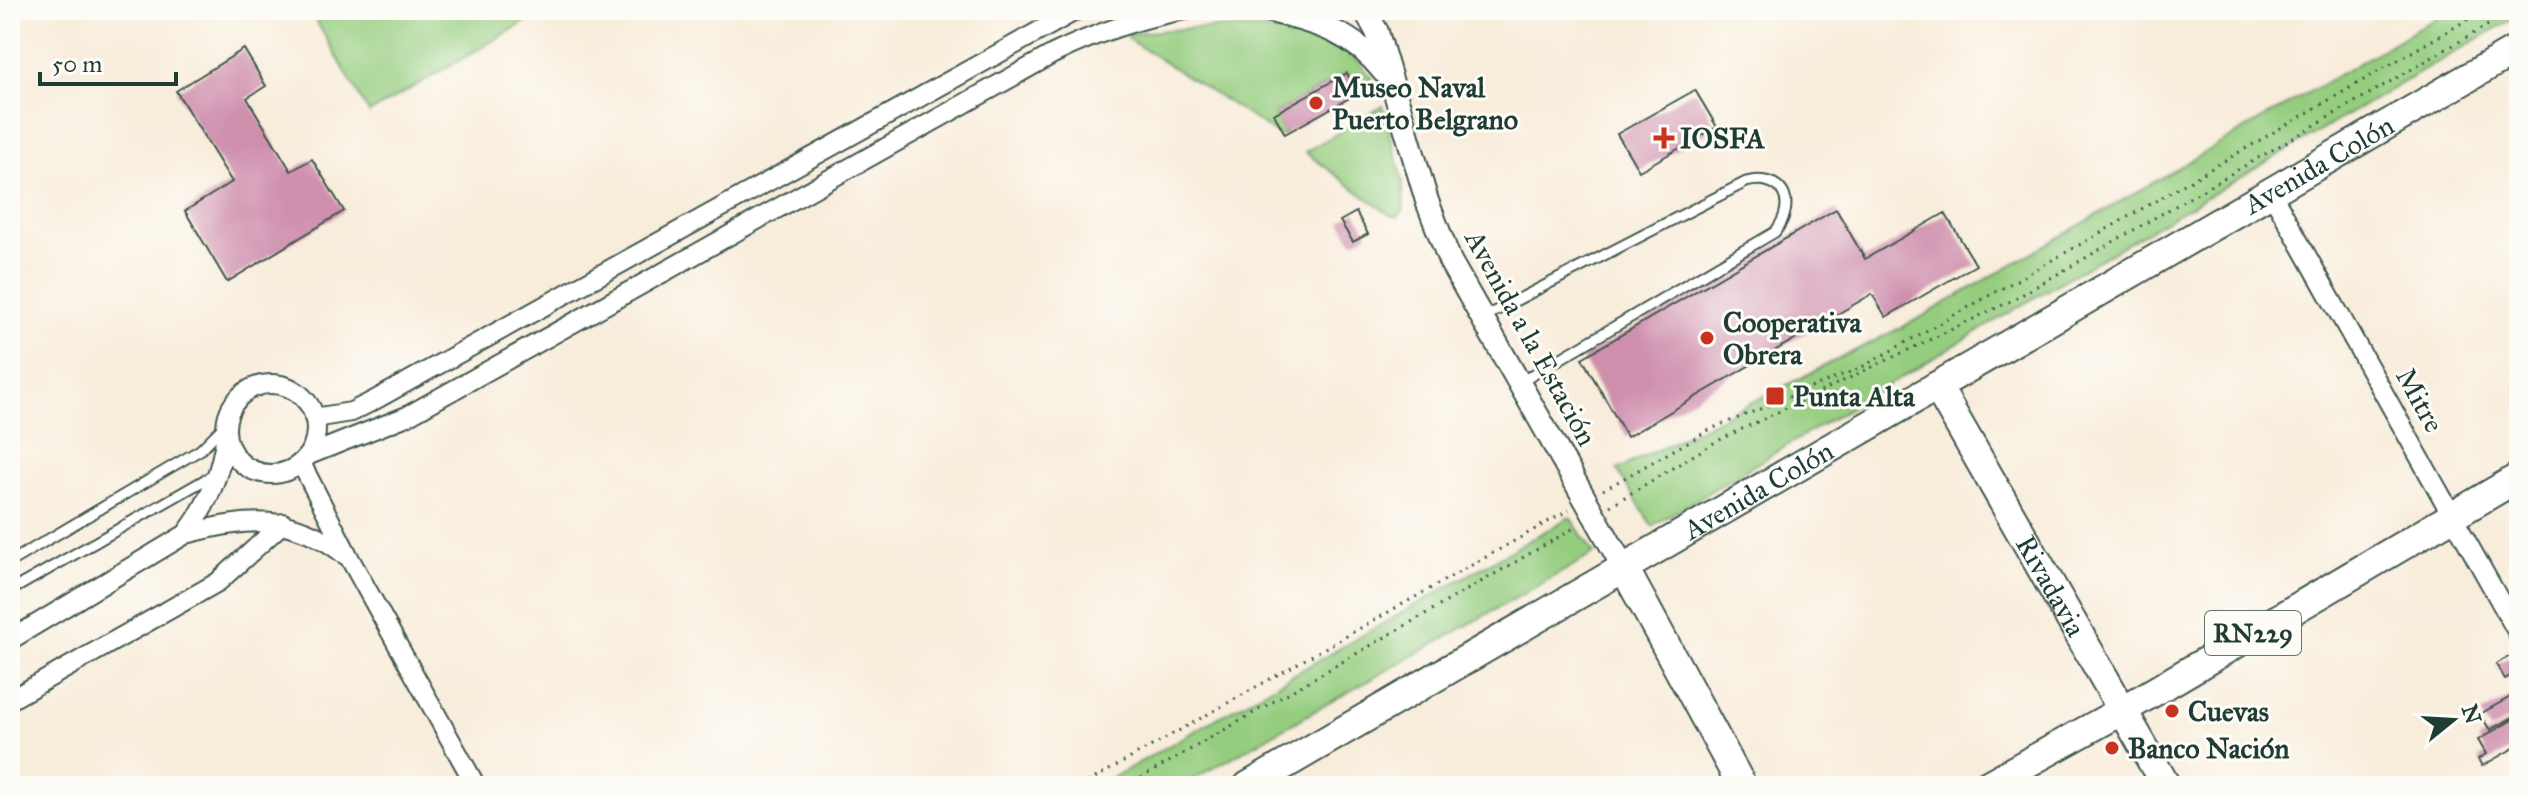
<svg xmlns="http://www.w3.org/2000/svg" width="2529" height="796" font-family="'IM FELL Great Primer',serif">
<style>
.green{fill:#95cd7f;stroke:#5a855a;stroke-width:2}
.building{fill:#cf90ae}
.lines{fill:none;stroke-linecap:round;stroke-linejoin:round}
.service-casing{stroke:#40574d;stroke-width:13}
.minor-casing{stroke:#40574d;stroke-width:22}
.tertiary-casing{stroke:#40574d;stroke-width:26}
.primary-casing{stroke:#40574d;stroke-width:32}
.path{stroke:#40574d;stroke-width:3;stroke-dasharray:2 6;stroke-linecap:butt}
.service{stroke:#fff;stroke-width:9}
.minor{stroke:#fff;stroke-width:18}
.tertiary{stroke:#fff;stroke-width:22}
.primary{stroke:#fff;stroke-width:28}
.poi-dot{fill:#c8321e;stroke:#fdfcf7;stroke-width:3}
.labels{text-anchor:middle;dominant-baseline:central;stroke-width:6;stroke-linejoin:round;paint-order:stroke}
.shield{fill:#fdfcf7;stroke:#62766e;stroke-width:2}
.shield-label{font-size:26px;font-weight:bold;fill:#1f3d34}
.poi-label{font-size:28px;font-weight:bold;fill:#1f3d34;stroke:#fdfcf7;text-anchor:start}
.street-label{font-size:28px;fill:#1f3d34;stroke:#fdfcf7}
</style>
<rect width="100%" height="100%" fill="#fdfcf7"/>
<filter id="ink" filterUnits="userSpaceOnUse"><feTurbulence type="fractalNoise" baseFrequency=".0125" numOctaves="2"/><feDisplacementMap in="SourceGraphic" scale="16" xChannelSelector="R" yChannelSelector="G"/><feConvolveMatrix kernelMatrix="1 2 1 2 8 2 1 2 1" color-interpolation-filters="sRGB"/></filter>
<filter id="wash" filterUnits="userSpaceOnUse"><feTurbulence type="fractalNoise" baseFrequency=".006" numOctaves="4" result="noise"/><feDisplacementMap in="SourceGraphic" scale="32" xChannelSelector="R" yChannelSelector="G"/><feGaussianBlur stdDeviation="1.8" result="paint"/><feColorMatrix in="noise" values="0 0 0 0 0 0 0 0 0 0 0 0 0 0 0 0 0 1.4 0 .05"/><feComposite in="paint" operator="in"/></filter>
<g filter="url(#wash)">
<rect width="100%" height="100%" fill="#f8ecda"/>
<path class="green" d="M310 10H546L369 113Z
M2450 10H2519V15L2076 273 1652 526 1617 470 1918 319Z
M1193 28C1244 27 1345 27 1372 79L1356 89 1346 73 1274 114 1285 134 1281 136 1128 39V35L1134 33Z
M1383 106 1403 182 1404 210 1398 217 1390 215 1305 152Z
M1570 517 1594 554 1181 786H1098Z"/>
<g id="blocks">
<path class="building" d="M244 49 266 86 247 98 291 171 312 159 344 211 227 282 185 211 232 182 176 91Z
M1347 73 1358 93 1285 134 1274 114Z
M1695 90 1717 127 1639 171 1617 134Z
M1836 209 1865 259 1945 213 1976 265 1886 317 1872 294 1627 437 1582 358Z
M1356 212 1368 234 1353 242 1340 221Z
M2514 654 2519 663V671L2505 679 2496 664Z
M2516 694 2517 697 2519 696V714L2490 730 2480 714Z
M2519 716V745L2482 766 2478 759 2486 754 2478 740Z"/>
</g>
</g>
<g filter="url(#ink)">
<use href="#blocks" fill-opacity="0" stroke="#40574d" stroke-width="2"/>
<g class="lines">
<defs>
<path id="service" d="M1482 318 1746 182C1783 173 1798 203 1775 232L1519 383
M10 562 200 450 226 424
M10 591 215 474"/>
<path id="minor" d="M2271 192 2519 635
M226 429a45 45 0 1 1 90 0a45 45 0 1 1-90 0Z
M314 418 351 412 373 401 1077 10
M309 455 407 416 1053 54C1096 33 1139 18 1186 10
M301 463 350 559 476 786
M186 534C248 518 293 513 345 555
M10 640 186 534C209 504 221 472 226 434
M10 700 218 582 283 523"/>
<path id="tertiary" d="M1267 10C1316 23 1352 31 1384 72
M1365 10 1377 32 1427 201 1450 261 1624 568"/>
<g id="primary">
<path id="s1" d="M1937 386 2166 786"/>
<path d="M1624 568 1742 786"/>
<path id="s2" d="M1248 786 2519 48"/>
<path d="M1986 786 2123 710 2519 477"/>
</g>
</defs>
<use href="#service" class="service-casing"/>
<use href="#minor" class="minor-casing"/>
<use href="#tertiary" class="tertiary-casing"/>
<use href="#primary" class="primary-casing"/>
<path class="path" d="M1603 490 1711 429 1862 367 2095 236 2484 10
M1610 506 1717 441 2011 301 2514 10
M1081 786 1569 510
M1127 786 1576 527"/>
<use href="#service" class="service"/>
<use href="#minor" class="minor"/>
<use href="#tertiary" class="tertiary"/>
<use href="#primary" class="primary"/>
</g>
</g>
<g class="poi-dot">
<circle cx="1316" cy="103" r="8"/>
<path d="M1660 126h8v8h8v8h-8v8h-8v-8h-8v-8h8z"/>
<circle cx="1707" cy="338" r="8"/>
<rect x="1765" y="386" width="20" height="20" rx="4"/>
<circle cx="2172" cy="711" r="8"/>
<circle cx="2112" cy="748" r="8"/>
</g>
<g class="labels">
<rect class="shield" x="2205" y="611" width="96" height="44" rx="6"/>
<g class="shield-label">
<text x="2253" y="633">RN229</text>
</g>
<g class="poi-label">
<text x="1332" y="87">Museo Naval<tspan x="1332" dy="32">Puerto Belgrano</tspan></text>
<text x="1680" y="138">IOSFA</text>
<text x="1723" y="322">Cooperativa<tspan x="1723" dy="32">Obrera</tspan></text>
<text x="1793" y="396">Punta Alta</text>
<text x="2188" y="711">Cuevas</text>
<text x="2128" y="748">Banco Nación</text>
</g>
<g class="street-label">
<text stroke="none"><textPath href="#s2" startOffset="1238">Avenida Colón</textPath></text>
<text transform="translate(1531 338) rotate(61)">Avenida a la Estación</text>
<text transform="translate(2420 400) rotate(61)">Mitre</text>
<text stroke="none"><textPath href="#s2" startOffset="590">Avenida Colón</textPath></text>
<text stroke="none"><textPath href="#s1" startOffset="230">Rivadavia</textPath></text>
</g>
</g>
<rect width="2529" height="796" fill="none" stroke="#fdfcf7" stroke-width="40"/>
<g transform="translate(2453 720) rotate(72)" stroke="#fdfcf7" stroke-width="6" paint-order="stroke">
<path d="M0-6L14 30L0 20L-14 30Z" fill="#1f3d34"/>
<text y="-12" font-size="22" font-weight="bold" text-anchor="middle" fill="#1f3d34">N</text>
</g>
<path d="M40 72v12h136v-12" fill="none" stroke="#1f3d34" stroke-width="4"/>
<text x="52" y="72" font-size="24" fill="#1f3d34" stroke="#fdfcf7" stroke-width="6" paint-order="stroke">50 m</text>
</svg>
